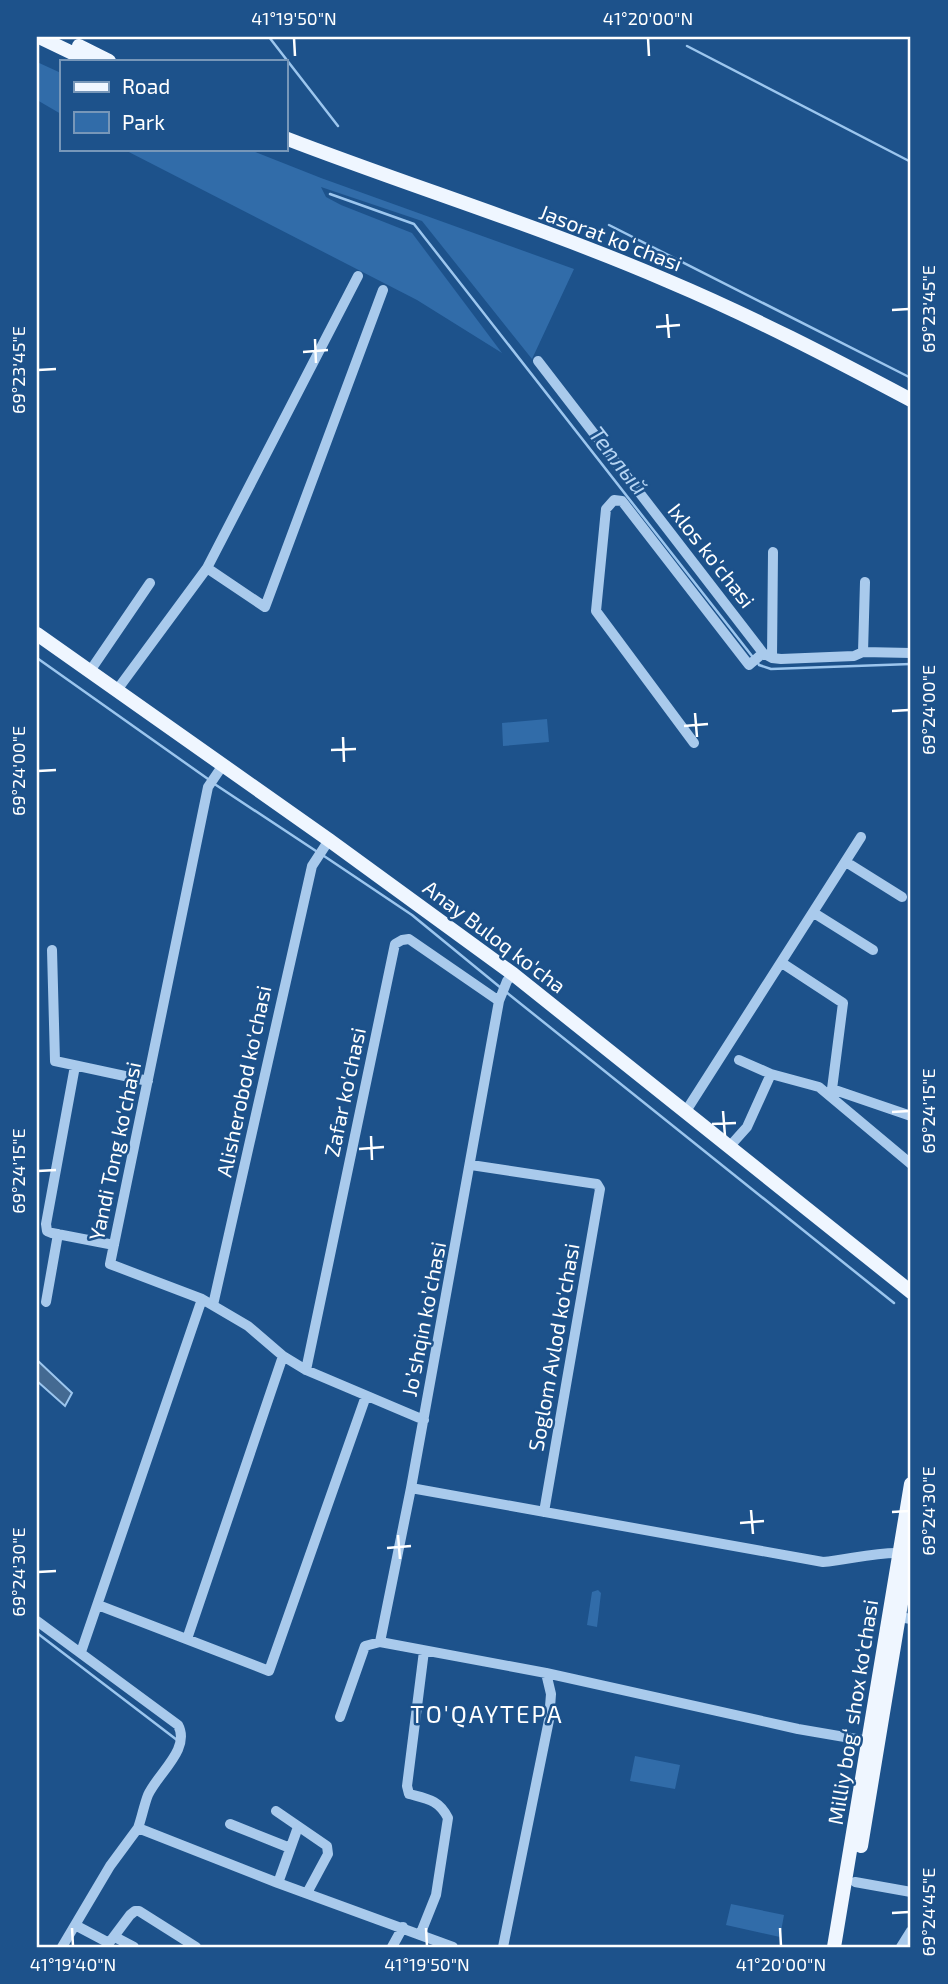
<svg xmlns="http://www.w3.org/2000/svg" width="948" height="1984" font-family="'Exo 2',sans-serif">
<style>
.green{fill:#316ca9}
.water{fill:#446a92;stroke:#9cc6ee;stroke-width:2}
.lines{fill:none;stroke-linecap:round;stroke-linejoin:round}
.stream{stroke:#9cc6ee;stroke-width:2.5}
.minor{stroke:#a9caec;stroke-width:10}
.major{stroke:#eff6ff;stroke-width:14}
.ticks{fill:none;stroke:#fff;stroke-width:2.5}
.labels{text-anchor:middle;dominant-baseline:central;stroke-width:5;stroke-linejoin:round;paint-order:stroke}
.street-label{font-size:21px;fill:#fff;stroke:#1d528b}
.water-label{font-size:23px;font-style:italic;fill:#b5d4f3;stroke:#1d528b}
.quarter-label{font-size:24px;letter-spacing:2px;fill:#fff;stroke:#1d528b}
.neatline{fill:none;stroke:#fff;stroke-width:2.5}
.ticks-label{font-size:18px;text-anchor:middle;fill:#fff}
</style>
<rect width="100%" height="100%" fill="#1d528b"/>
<path class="green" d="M37 62 61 73V114L37 100Z
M123 149H248L321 178 574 269 532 359 422 221 321 187 326 197 341 205 412 233 502 353 417 300Z
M547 719 549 742 503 746 502 723Z
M598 1590 601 1593 597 1627 587 1625 592 1592Z
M635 1756 680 1765 675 1789 630 1781Z
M731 1904 784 1915 780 1937 726 1925Z"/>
<path class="water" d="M37 1360 72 1393 65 1406 37 1381Z"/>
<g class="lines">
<path class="stream" d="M269 37 338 126
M687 46 911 162
M330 194 414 224 752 656
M609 225 911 378
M37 658 208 779
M757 661 759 665 771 669 911 664
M213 783 319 853
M324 856 412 915 501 988
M506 992 894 1303
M37 1633 177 1740"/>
<path class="minor" d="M538 361 763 653 772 658 781 659 854 656 863 652 911 653
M207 568 265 607 383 290
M863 652 865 582
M772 658 773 552
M90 671 150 583
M117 690 207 568 358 276
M694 743 596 611 606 509 614 500 622 501 749 665 763 653
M223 765 208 787 110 1264 202 1299 248 1326 283 1356 306 1370 424 1420
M846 862 902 897
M814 913 873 950
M52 950 55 1061 148 1081
M782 963 843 1003 832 1089 911 1116
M739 1060 771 1074 819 1087 911 1164
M75 1066 46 1224 47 1231 52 1233 114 1245
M686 1111 861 837
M730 1146 747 1127 771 1074
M471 1165 590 1183 597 1184 600 1189 544 1512
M46 1302 58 1234
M213 1305 312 866 329 840
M306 1370 395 944 402 940 409 939 499 1001
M411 1488 823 1562C848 1560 874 1552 900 1553
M98 1605 269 1671 366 1396
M899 1617 911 1619
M37 1621 178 1725C191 1749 158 1773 148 1795 144 1805 142 1817 138 1828
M187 1639 283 1356
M380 1642 411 1488 499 1001 507 981 513 974
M81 1652 202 1299
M340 1717 365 1646 380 1642 546 1673 798 1729 868 1741
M276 1811 327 1846 328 1854 307 1893
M230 1824 290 1848
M855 1882 911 1892
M278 1883 298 1827
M75 1925 109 1943 130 1915 135 1911H139L196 1947
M420 1935 436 1895 448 1818C439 1800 428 1799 409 1794L407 1786 424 1651
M115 1937 134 1947
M62 1947 110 1866 138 1828 278 1883 453 1947
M392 1947 403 1927
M503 1947 549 1720 551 1694 546 1673
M901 1947 911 1931"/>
<path class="major" d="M39 37 89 61
M79 46 109 61
M285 138C412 187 543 227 668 281 751 316 832 358 911 400
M37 634 329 840 513 974 911 1292
M861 1846 911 1543
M834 1947 911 1484"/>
</g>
<path class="ticks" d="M294 38 295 56M648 38 649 56M892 310 909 309M667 314 669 338M656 327 680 325M315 339 316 363M303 352 328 350M38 370 56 369M892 711 909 710M695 713 697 737M684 726 708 724M343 737 344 762M331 750 356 749M38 771 56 770M723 1111 725 1136M892 1112 909 1111M712 1124 736 1123M371 1136 372 1160M359 1149 384 1147M38 1171 56 1170M751 1510 753 1534M892 1512 909 1511M740 1523 764 1521M398 1535 400 1559M387 1548 411 1546M38 1572 56 1571M892 1913 909 1912M72 1928 73 1946M426 1928 427 1946M780 1928 781 1946"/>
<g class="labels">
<g class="street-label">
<text transform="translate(611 237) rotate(21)">Jasorat koʻchasi</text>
<text transform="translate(712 555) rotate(52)">Ixlos ko'chasi</text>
<text transform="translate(495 936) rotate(37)">Anay Buloq ko'cha</text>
<text transform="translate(243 1081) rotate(-78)">Alisherobod ko'chasi</text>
<text transform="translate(344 1092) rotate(-78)">Zafar ko'chasi</text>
<text transform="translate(114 1151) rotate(-78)">Yandi Tong ko'chasi</text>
<text transform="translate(423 1319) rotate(-79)">Joʼshqin koʼchasi</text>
<text transform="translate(553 1347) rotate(-80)">Soglom Avlod ko'chasi</text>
<text transform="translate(852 1712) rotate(-81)">Milliy bog‘ shox ko‘chasi</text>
</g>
<g class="water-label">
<text transform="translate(619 460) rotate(52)">Теплый</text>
</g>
<g class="quarter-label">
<text x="487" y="1713">TO'QAYTEPA</text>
</g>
</g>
<rect width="948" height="1984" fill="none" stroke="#1d528b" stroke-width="77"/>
<rect x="60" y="60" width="228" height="91" fill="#1d528b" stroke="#7797b9" stroke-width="2"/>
<rect x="74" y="82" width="35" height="10" fill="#eff6ff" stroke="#7797b9" stroke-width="2"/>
<text x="122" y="94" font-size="21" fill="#ffffff">Road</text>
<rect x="74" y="112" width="35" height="21" fill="#316ca9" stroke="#7797b9" stroke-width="2"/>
<text x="122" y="130" font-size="21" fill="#ffffff">Park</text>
<rect x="38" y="38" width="871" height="1908" class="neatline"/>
<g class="ticks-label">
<text x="294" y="25">41°19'50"N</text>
<text x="648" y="25">41°20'00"N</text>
<text transform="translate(929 309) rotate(-90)" y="6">69°23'45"E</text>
<text transform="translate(19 370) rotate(-90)" y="6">69°23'45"E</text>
<text transform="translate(929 710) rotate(-90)" y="6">69°24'00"E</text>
<text transform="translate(19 771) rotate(-90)" y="6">69°24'00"E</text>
<text transform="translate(929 1111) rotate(-90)" y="6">69°24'15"E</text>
<text transform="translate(19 1171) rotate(-90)" y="6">69°24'15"E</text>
<text transform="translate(929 1511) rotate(-90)" y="6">69°24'30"E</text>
<text transform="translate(19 1572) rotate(-90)" y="6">69°24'30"E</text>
<text transform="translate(929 1912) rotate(-90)" y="6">69°24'45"E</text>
<text x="73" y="1971">41°19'40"N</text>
<text x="427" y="1971">41°19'50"N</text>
<text x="781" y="1971">41°20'00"N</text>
</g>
</svg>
